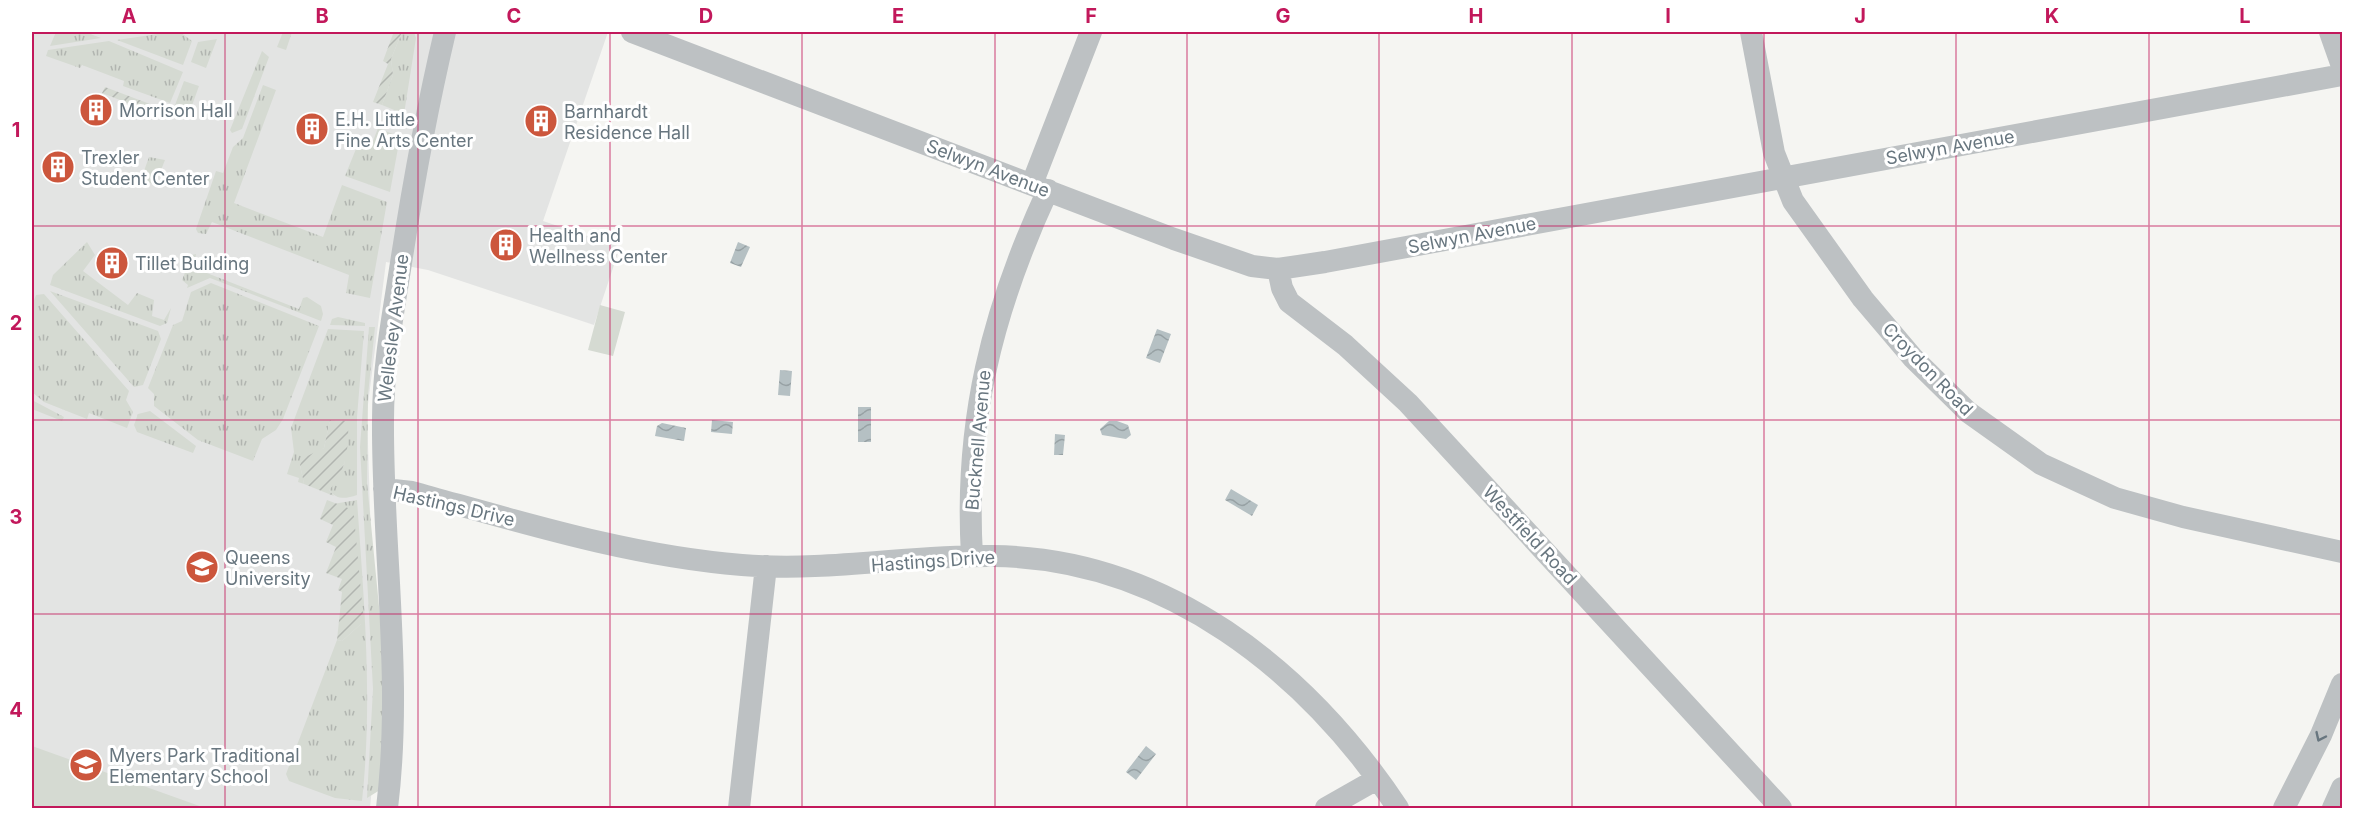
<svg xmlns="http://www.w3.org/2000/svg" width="2374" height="840" font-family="Inter,sans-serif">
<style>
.built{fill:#e3e4e3}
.grass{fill:url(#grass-tufts)}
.garden{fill:url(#garden-furrows)}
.pitch{fill:#d5dad2}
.water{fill:url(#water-waves)}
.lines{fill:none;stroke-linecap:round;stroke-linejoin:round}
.minor{stroke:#bdc1c3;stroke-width:22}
.oneway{stroke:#68767f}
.grid{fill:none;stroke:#c2185b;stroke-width:1.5;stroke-opacity:0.55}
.labels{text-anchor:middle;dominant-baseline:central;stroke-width:6;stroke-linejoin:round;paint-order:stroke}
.poi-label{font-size:18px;fill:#68767f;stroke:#fff;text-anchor:start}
.street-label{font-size:18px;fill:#68767f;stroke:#fff}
.neatline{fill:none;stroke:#c2185b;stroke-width:2}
.grid-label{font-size:20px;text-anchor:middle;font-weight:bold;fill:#c2185b}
</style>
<defs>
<pattern id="grass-tufts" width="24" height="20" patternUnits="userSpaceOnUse" patternTransform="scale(1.5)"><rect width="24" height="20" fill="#d5dad2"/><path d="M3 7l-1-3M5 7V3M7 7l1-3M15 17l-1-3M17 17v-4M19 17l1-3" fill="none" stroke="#b1b5b0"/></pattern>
<pattern id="garden-furrows" width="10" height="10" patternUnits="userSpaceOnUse" patternTransform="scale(1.5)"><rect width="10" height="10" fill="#d5dad2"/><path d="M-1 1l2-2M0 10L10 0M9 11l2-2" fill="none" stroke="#b1b5b0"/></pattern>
<pattern id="water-waves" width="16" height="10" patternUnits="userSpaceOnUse" patternTransform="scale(1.5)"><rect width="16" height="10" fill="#b5c0c3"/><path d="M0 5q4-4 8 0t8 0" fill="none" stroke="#97a1a4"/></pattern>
</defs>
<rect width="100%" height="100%" fill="#f5f5f2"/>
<path class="built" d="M32 32H608L543 221 620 247 594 325 428 270 386 262 367 412 377 735 370 808H32Z"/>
<path class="grass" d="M56 32H85L101 38 50 46Z
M171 32H180L192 41 183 65 117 40Z
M283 32H292L286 50 277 47Z
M402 32H414L416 38 404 114 382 105 393 75 391 59Z
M217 39 206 68 191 62 198 42Z
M109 41 183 72 170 103 123 86 124 81 82 65 80 68 46 56 48 50Z
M262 51 269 57 242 129 232 133 230 130Z
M184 81 199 86 190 111 175 105Z
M263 85 276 90 234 203 323 237 342 185 387 202 370 298 346 293 349 275 212 222 206 234 198 233 196 229 216 171 223 173 233 147 243 138Z
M378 128 400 137 390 192 345 176 358 144 370 149Z
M149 157 165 160 155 185 137 177 144 171Z
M87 242 95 255 83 271 128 305 137 293 154 300 152 316 164 320 171 308 167 323 160 326 50 285 53 275Z
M196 254 194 268 299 309 303 298 307 297 321 306 323 314 321 321 210 278 187 288 188 285 182 280 192 255Z
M211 283 319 326 283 419 276 430 262 439 253 461 198 440 154 406V394L148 388 173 325 182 321 191 292Z
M50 291 158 331 161 339 143 385 134 387Z
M44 294 129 391 126 400 133 412 127 428 89 413 87 419 44 402 32 392V306L36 295Z
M338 317 365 323V326L330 325 332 319Z
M369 327H375L368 395 367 483 385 668 380 790 367 798 373 689 360 447Z
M328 329 364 331 357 417V495C345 499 337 500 329 490L344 465 348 421 330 420 324 448 300 465 304 484 298 482 299 478 287 474 294 452 291 428Z
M32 400 64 417 62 421 32 409Z
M150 411 196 446 193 453 137 432 134 425 138 414Z
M357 500C364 601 373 700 362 801L335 798 289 781 286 774 337 640 342 641 361 624 333 504Z"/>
<path class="garden" d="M388 32H402L391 59 393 75 382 105 373 102 388 64 383 61 393 34Z
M105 87 163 109 161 116 102 93Z
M330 420 348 421C349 445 347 472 329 490L334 496 304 484 300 465 303 458 324 448Z
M327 500 348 508 354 516 363 613 361 624 342 641 337 640 342 592 338 590 342 579 326 573 336 547 326 542 333 525 320 519Z"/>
<path class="pitch" d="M600 305 625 312 613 356 588 350Z
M32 746 205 808H32Z"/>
<path class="water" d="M738 242 750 247 741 267 730 263Z
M1157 329 1171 334 1160 363 1146 358Z
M780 370 792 371 790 396 778 395Z
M858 407H871V442H858Z
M712 420 733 422 732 434 711 432Z
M1109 421H1117L1128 425 1131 435 1126 439 1102 435 1100 429Z
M662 423 686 428 684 441 655 436 657 426Z
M1055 434 1065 435 1063 455H1054Z
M1231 489 1258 505 1252 516 1225 500Z
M1146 746 1156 754 1136 780 1126 772Z"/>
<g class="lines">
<path class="minor" d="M632 32 1174 239 1252 266 1278 269 1325 262 2342 75
M1751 32 1774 153 1793 201 1863 299 1913 358 1968 412 2041 464 2115 498 2183 517 2342 552
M2330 32 2342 66
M1032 184 1091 32
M1278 269 1282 288 1289 302 1345 345 1408 403 1781 808
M384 489 412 492C521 522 629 556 742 565 828 572 909 555 993 556 1166 558 1306 670 1398 808
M972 556C964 422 992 311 1048 190
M387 808C403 679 382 549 383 420 383 366 393 315 401 263 413 185 427 108 445 32
M739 808 766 566
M1326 808 1377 779
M2284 808 2321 735 2342 684
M2333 808 2342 788"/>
</g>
<defs><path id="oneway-chevron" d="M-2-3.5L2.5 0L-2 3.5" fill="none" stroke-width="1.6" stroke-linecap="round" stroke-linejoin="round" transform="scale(1.5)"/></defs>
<use class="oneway" href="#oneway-chevron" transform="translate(2320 737) rotate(115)"/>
<path class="grid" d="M225 32V808M418 32V808M610 32V808M802 32V808M995 32V808M1187 32V808M1379 32V808M1572 32V808M1764 32V808M1956 32V808M2149 32V808M32 226H2342M32 420H2342M32 614H2342"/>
<defs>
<symbol id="building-disc" viewBox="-11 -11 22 22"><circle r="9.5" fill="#cc563c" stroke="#fff"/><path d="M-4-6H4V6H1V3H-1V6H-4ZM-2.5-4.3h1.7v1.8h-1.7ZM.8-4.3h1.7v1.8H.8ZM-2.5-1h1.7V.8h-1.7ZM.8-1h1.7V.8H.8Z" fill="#fff"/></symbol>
<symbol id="university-disc" viewBox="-11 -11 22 22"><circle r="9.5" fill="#cc563c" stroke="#fff"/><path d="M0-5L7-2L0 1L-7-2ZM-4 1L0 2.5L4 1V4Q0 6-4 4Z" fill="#fff"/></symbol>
<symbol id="school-disc" viewBox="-11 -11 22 22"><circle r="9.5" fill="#cc563c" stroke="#fff"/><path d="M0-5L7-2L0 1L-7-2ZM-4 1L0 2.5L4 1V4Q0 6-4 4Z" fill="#fff"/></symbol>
</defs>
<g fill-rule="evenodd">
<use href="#building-disc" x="77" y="91" width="38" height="38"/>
<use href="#building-disc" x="522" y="102" width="38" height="38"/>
<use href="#building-disc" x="293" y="110" width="38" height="38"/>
<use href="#building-disc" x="39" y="148" width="38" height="38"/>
<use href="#building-disc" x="487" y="226" width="38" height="38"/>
<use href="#building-disc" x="93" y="244" width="38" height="38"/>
<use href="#university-disc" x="183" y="548" width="38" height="38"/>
<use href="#school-disc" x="67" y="746" width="38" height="38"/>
</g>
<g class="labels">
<g class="poi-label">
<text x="119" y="110">Morrison Hall</text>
<text x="564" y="111">Barnhardt<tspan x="564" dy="21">Residence Hall</tspan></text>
<text x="335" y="119">E.H. Little<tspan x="335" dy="21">Fine Arts Center</tspan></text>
<text x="81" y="157">Trexler<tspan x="81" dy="21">Student Center</tspan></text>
<text x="529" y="235">Health and<tspan x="529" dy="21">Wellness Center</tspan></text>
<text x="135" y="263">Tillet Building</text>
<text x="225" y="557">Queens<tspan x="225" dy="21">University</tspan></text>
<text x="109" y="755">Myers Park Traditional<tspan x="109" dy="21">Elementary School</tspan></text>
</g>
<g class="street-label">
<text transform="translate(1950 147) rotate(-10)">Selwyn Avenue</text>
<text transform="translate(988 168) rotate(21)">Selwyn Avenue</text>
<text transform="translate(1472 235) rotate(-11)">Selwyn Avenue</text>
<text transform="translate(393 328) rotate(-83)">Wellesley Avenue</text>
<text transform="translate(1928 369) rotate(46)">Croydon Road</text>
<text transform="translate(978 440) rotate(-85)">Bucknell Avenue</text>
<text transform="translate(454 506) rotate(13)">Hastings Drive</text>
<text transform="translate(1530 535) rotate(47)">Westfield Road</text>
<text transform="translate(933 561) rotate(-4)">Hastings Drive</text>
</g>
</g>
<rect width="2374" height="840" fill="none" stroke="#ffffff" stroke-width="66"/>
<rect x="33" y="33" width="2308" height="774" class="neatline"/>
<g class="grid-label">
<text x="129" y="23">A</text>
<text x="322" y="23">B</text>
<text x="514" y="23">C</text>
<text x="706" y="23">D</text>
<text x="898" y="23">E</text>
<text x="1091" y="23">F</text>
<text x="1283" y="23">G</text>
<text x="1476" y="23">H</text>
<text x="1668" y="23">I</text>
<text x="1860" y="23">J</text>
<text x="2052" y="23">K</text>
<text x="2245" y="23">L</text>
<text x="16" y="137">1</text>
<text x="16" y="330">2</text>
<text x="16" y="524">3</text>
<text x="16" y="717">4</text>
</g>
</svg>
